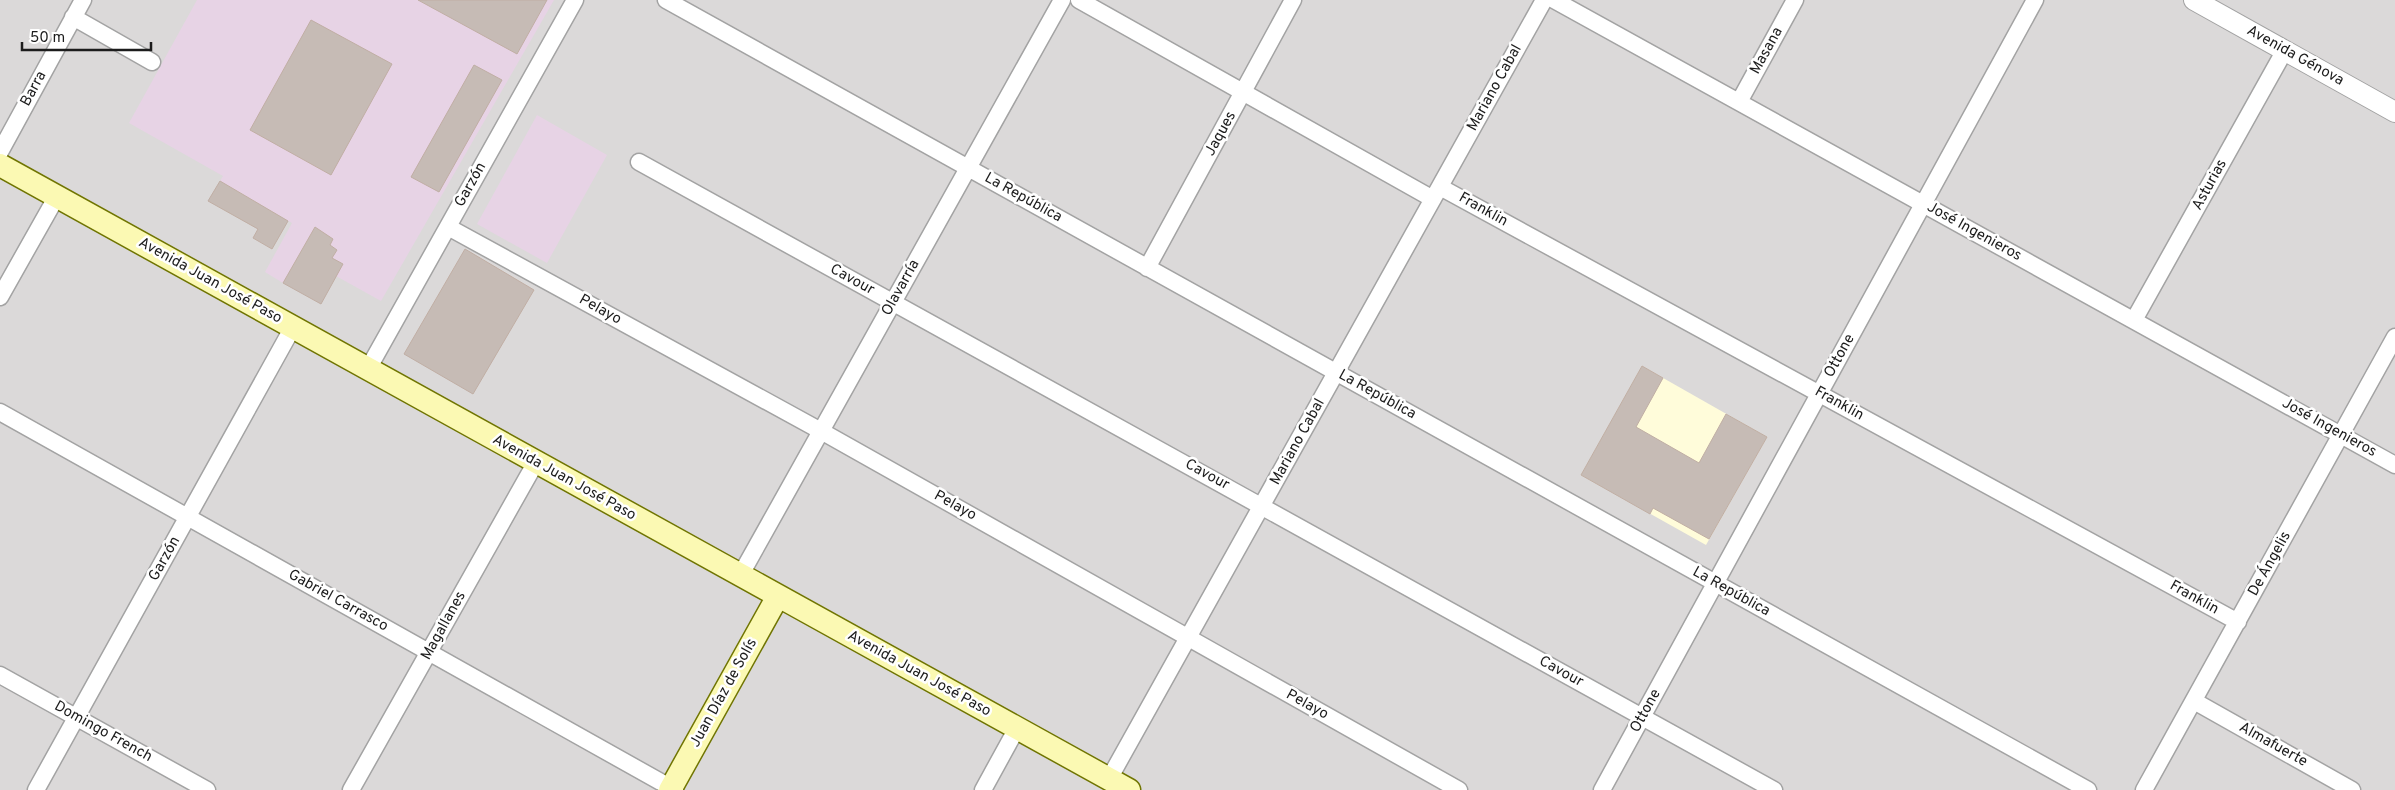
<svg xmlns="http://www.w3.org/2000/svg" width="2395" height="790" font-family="Overpass,sans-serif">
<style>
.residential{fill:#dbd9d9}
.industrial{fill:#e7d3e5}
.education{fill:#fffcda}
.building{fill:#c6bbb5;stroke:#c0aea4}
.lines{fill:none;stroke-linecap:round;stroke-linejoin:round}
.minor-casing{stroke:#a3a3a3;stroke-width:19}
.tertiary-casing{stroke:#a3a3a3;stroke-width:22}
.secondary-casing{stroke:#707502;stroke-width:25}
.minor{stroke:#fff;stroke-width:16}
.tertiary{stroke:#fff;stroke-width:20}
.secondary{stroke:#fbf9b3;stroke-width:22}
.labels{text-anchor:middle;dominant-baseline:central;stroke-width:5;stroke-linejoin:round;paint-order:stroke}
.street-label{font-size:15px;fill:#1c1c1c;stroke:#fff}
</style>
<rect width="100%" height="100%" fill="#eee9e2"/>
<path class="residential" d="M0 0H2395V790H0Z"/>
<path class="industrial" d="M197 0H554L381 301 336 276 343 264 332 258 337 250 330 245 333 239 315 227 283 283 265 272 292 223 220 181 223 176 129 123Z
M537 115 607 155 547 263 477 224Z"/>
<path class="education" d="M1642 366 1767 437 1706 545 1581 475Z"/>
<path class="building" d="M418 0H547L517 54Z
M311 20 392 64 331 175 250 130Z
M474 65 502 80 439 192 411 177Z
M220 181 288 221 272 249 253 238 258 229 208 201Z
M315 227 333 239 330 245 337 250 332 258 343 264 321 304 283 283Z
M465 249 534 290 473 394 404 354Z
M1642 366 1663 378 1636 427 1699 463 1726 414 1767 437 1709 539 1653 508 1650 514 1581 475Z"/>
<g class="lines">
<defs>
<path id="minor" d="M666 0 2088 790
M1079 0 1433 199
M1554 0 2395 465
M73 17 152 62
M1739 102 1795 0
M0 152 83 0
M639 162 1774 790
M1440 187 2238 622
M448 227 821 431 1459 790
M1147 268 1293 0
M0 297 57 196
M2134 320 2285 50
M368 369 575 0
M0 412 675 790
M740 576 1062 0
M0 675 207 790
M2194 701 2352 790
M1109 779 1544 0
M36 790 293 327
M351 790 536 462
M983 790 1017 728
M1602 790 2035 0
M2144 790 2395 337"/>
<path id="tertiary" d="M2194 0 2395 112"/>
<path id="secondary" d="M0 165 1129 790
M670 790 778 596"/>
</defs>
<use href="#minor" class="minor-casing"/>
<use href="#tertiary" class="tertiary-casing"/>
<use href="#secondary" class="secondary-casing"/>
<use href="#minor" class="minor"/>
<use href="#tertiary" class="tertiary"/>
<use href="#secondary" class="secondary"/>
</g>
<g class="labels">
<g class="street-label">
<text transform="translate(1767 51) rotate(-61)">Masana</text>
<text transform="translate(2295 56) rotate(29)">Avenida Génova</text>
<text transform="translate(1495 88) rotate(-61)">Mariano Cabal</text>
<text transform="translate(34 89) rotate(-62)">Barra</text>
<text transform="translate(1221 134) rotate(-61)">Jaques</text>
<text transform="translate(471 185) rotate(-61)">Garzón</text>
<text transform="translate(2210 185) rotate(-61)">Asturias</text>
<text transform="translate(1023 198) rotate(29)">La República</text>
<text transform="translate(1483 210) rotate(29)">Franklin</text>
<text transform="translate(1974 232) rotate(29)">José Ingenieros</text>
<text transform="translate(852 280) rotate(29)">Cavour</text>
<text transform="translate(210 281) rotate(29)">Avenida Juan José Paso</text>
<text transform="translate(901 288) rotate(-61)">Olavarría</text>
<text transform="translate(600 310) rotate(29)">Pelayo</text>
<text transform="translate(1840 356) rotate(-61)">Ottone</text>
<text transform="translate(1377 395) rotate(29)">La República</text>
<text transform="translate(1839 404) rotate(29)">Franklin</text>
<text transform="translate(2329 428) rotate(29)">José Ingenieros</text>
<text transform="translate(1298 442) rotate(-61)">Mariano Cabal</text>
<text transform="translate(1207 475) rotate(29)">Cavour</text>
<text transform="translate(564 478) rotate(29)">Avenida Juan José Paso</text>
<text transform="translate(955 506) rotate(29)">Pelayo</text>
<text transform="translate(165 559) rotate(-61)">Garzón</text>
<text transform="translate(2270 564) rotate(-61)">De Ángelis</text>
<text transform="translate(1731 592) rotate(29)">La República</text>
<text transform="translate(2194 598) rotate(29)">Franklin</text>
<text transform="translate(338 601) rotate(29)">Gabriel Carrasco</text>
<text transform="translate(444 626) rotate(-61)">Magallanes</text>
<text transform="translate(1561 672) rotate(29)">Cavour</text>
<text transform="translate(919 674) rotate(29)">Avenida Juan José Paso</text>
<text transform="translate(724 693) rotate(-61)">Juan Díaz de Solís</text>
<text transform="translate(1307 705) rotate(29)">Pelayo</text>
<text transform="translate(1646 711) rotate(-61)">Ottone</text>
<text transform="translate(103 732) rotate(29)">Domingo French</text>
<text transform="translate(2273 745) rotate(29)">Almafuerte</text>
</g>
</g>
<path d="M22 42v8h129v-8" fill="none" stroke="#1c1c1c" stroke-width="2.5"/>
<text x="30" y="42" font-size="15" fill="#1c1c1c" stroke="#ffffff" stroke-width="4" paint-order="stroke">50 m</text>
</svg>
